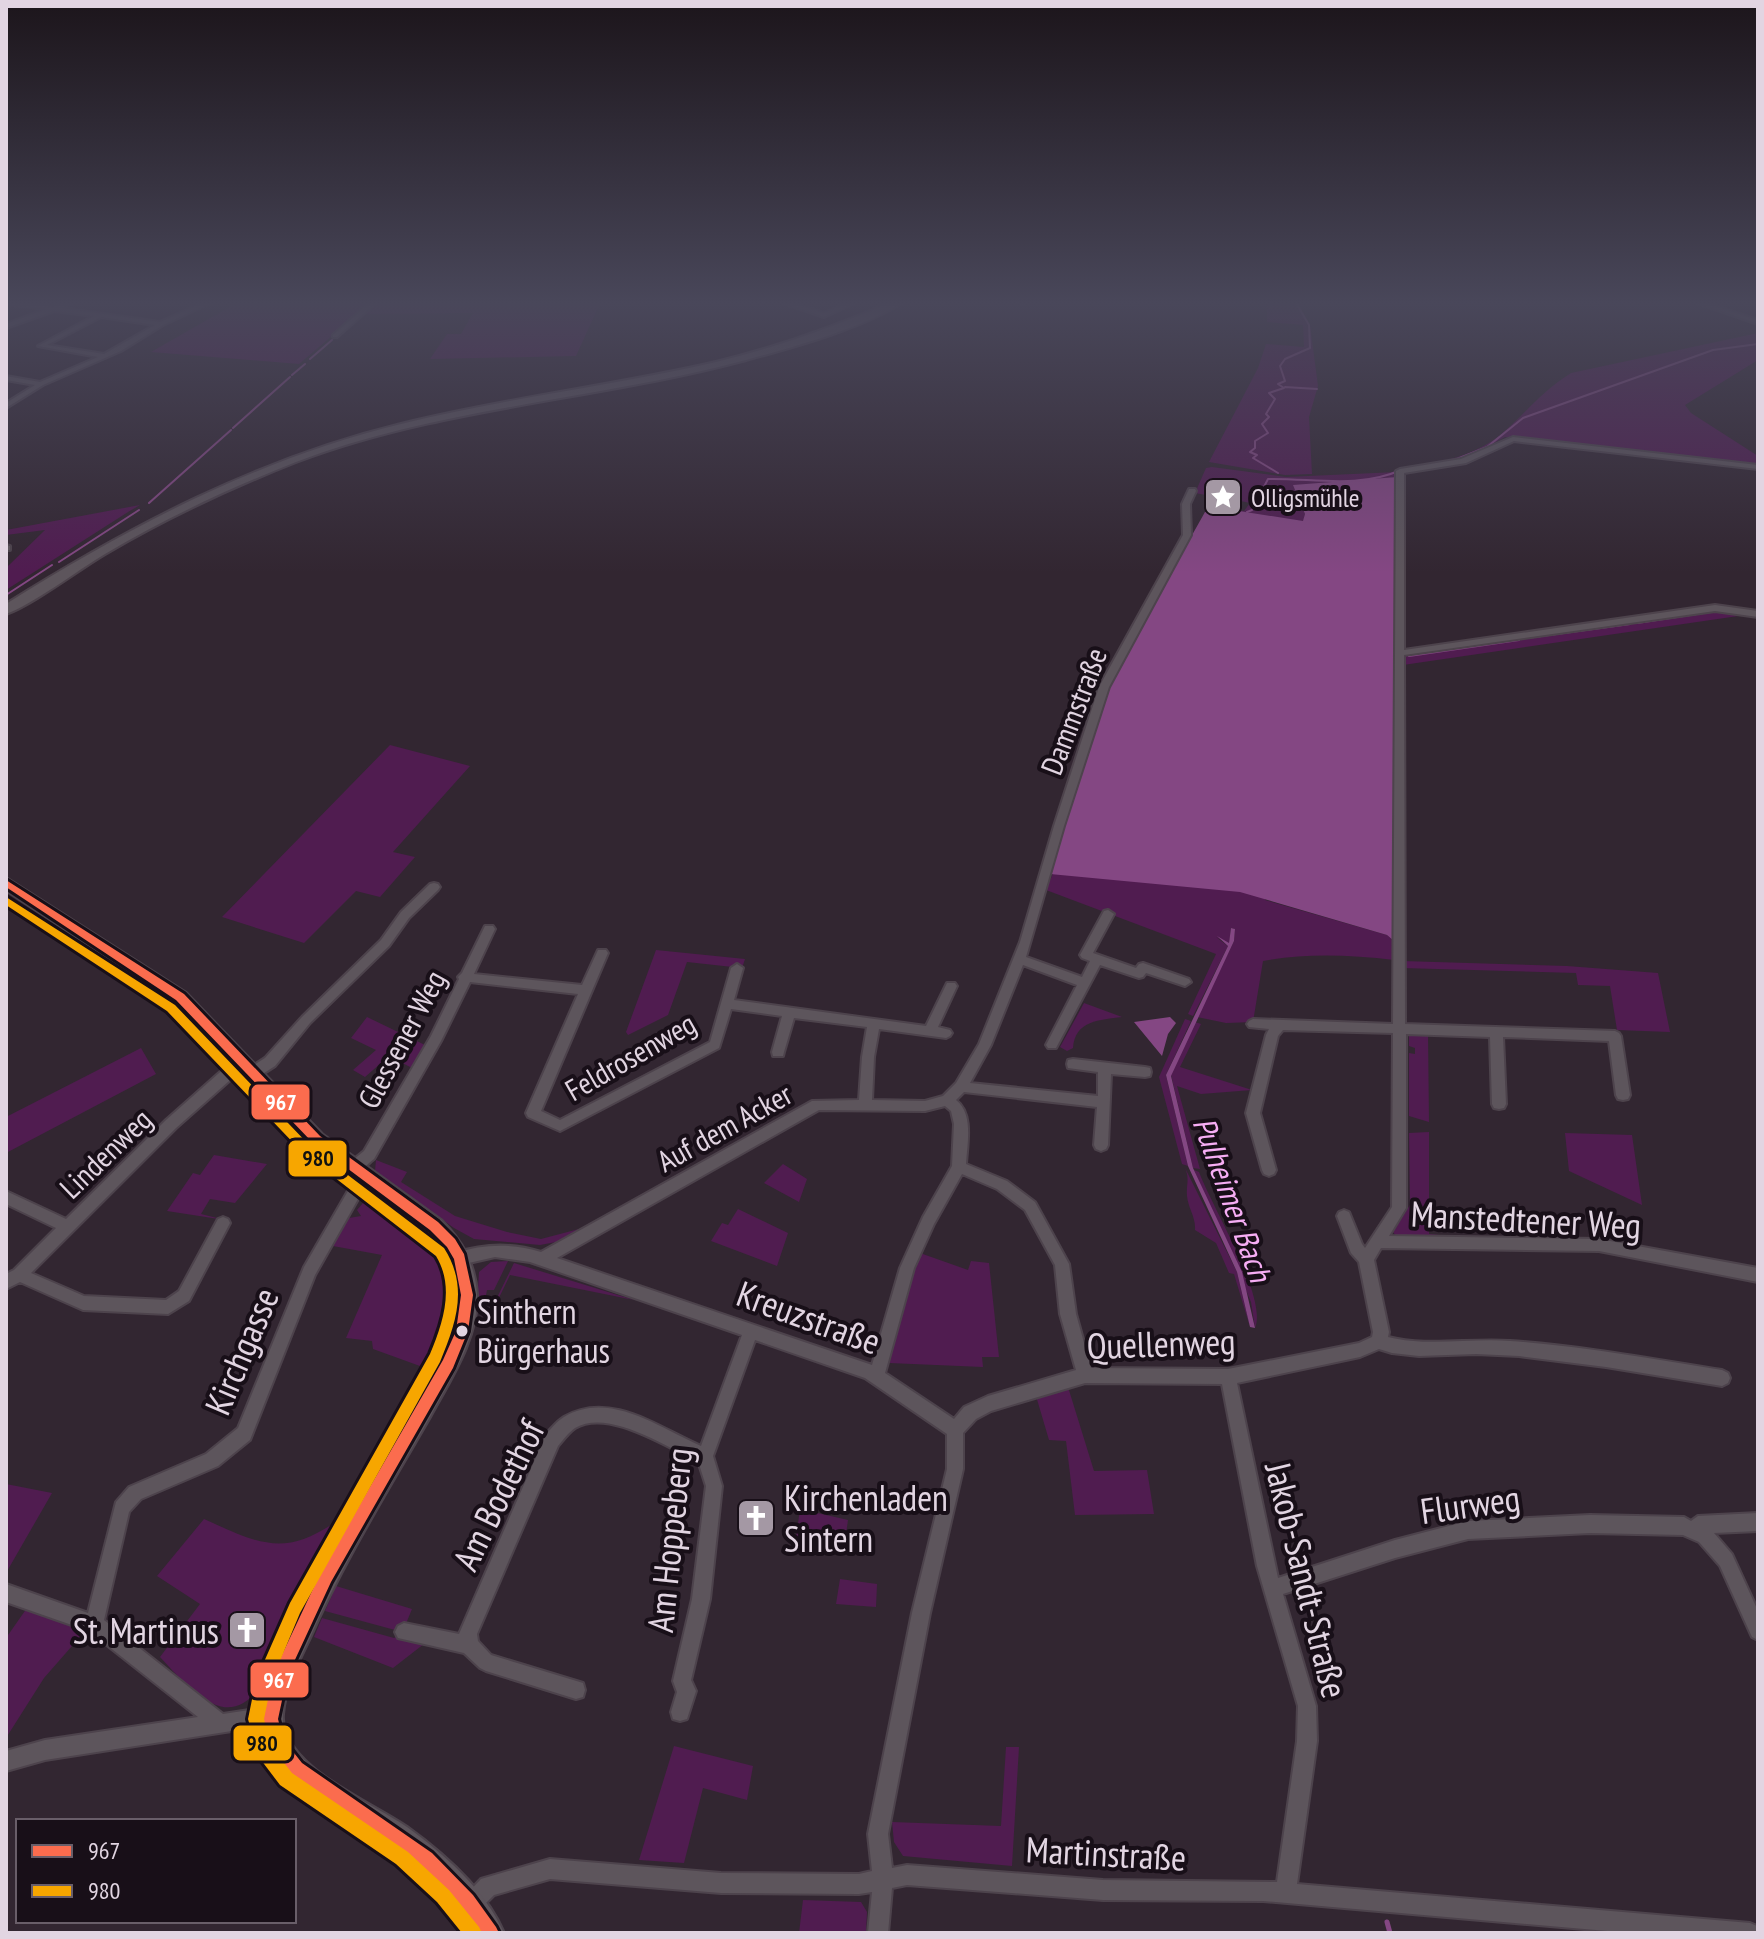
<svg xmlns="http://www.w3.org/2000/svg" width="1764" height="1939" font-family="'PT Sans Narrow',sans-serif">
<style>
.green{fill:#501c50}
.water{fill:#844783}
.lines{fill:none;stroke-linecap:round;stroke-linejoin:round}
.stream-far1{stroke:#844783;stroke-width:2}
.stream{stroke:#844783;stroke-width:5}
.minor-casing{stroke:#4d434c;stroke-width:4}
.tertiary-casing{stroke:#4d434c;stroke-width:4}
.secondary-casing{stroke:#4d434c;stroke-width:4}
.minor{fill:#5d555c;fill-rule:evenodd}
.tertiary{fill:#5d555c;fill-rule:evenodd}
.secondary{fill:#5d555c;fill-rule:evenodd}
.bus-1-casing{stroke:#180f18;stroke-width:6}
.bus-2-casing{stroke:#180f18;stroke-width:6}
.bus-1{fill:#fb6c4e;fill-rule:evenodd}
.bus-2{fill:#f7a600;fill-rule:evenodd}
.bus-dot{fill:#e2d5e2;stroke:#180f18;stroke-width:3}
.labels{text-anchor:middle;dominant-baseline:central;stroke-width:8;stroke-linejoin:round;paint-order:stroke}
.far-poi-label{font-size:26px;fill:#e2d5e2;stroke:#180f18;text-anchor:start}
.street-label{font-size:30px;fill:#e2d5e2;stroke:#180f18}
.water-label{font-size:32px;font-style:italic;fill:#f6adf4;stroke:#180f18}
.near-bus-label{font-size:34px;fill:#e2d5e2;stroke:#180f18;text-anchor:start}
.near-street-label{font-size:36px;fill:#e2d5e2;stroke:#180f18}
.near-poi-label{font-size:36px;fill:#e2d5e2;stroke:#180f18;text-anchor:start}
.line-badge{stroke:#180f18;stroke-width:3}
.badge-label{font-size:22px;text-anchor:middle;font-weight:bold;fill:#fff}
.pale-badge-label{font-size:22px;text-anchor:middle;font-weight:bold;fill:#111}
</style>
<rect width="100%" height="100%" fill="#322631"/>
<path class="green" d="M240 301H373L299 364 151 352Z
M377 301H601L576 356 430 359 447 334H461L473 313 362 314Z
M1267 301H1296L1310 325 1318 386 1309 417 1312 474 1285 475 1209 462 1258 368 1266 344 1304 347 1303 325 1267 322Z
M1758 333V360L1685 405 1691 413 1758 456V466L1505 437 1464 459 1406 471 1403 468C1440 463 1478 456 1506 430 1528 410 1545 389 1571 373Z
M1212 467 1286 477 1397 472V477L1390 478 1294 486 1305 514 1265 900 1387 935 1394 941V960C1349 955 1307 953 1263 961L1253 1022 1226 1023 1197 1017 1234 941 1235 929 1231 928 1229 944 1216 937 1228 946 1193 1016 1188 1014 1216 954 1046 890 1205 512 1220 508 1244 511 1250 503 1222 497 1225 489 1216 487 1211 496 1195 493 1206 468Z
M140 505 128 512 6 590V568L45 530 6 535V530Z
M1718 609 1752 614 1403 665V655Z
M390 745 470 766 393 852 415 857 380 897 356 891 304 943 222 917Z
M656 950 745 959 742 968 687 962 668 1015 628 1035 626 1032Z
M1402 961 1567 966 1658 973 1670 1032 1617 1030 1610 986 1578 985 1576 973 1402 968Z
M1084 1003 1122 1017C1100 1020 1075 1020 1073 1048L1067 1051 1060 1047Z
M367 1017 425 1045 412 1068 389 1056 365 1077 353 1070 376 1050 351 1038Z
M1185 1019 1191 1021 1166 1075 1188 1166 1182 1164 1159 1077Z
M1195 1022 1201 1024 1180 1067 1252 1090 1201 1094 1177 1086 1200 1169 1193 1168 1171 1075Z
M1409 1032 1428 1033 1429 1122 1409 1116V1053L1415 1054V1048L1409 1046Z
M141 1048 156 1074 6 1153V1117Z
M1429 1132V1234L1460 1237 1396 1236 1393 1232 1410 1205 1409 1133Z
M1565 1133 1632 1135 1642 1205 1569 1171Z
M214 1155 267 1164 235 1203 210 1199 201 1214 225 1220 167 1211 193 1173 200 1175Z
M376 1160 407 1172 401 1182 455 1216 507 1232 541 1239 579 1229 556 1242 540 1245 474 1239 454 1228 375 1171Z
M783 1164 807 1179 799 1202 764 1183Z
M1185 1168 1237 1272 1250 1327 1234 1274 1229 1273 1216 1243 1195 1230C1196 1217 1188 1208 1187 1196 1186 1185 1190 1179 1185 1168Z
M1194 1170 1199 1172C1211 1205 1268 1298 1255 1328L1251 1302Z
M369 1196C381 1201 386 1212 397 1220 409 1228 423 1234 434 1243 473 1279 449 1333 431 1370L373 1349 372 1341 346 1338 382 1255 333 1246 349 1218 361 1216 357 1210Z
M738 1209 788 1233 777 1266 711 1241 722 1223 728 1225Z
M920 1253 968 1270 971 1261 989 1263 999 1357H982L983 1367 889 1363 905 1289Z
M508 1261 494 1290H487L484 1305H477L479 1272 491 1262Z
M514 1263 527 1267 634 1300 510 1275 492 1312H490Z
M1068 1387 1094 1471 1147 1470 1154 1514 1075 1515 1066 1441 1049 1440 1036 1396Z
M6 1484 52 1493 6 1573Z
M800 1509 848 1520 844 1548 796 1538Z
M344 1516C338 1546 313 1575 299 1604 286 1633 262 1723 216 1705 194 1696 176 1674 160 1657L200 1604 157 1576 204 1519C263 1546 287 1558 344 1516Z
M840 1579 877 1584 876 1607 836 1604Z
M336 1586 412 1609 405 1626 395 1630 325 1611Z
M27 1608 86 1630 44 1678 6 1738V1638Z
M322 1618 394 1638 404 1633 429 1640 393 1668 314 1637Z
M674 1746 753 1766 747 1800 703 1788 684 1863 639 1860Z
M1006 1747H1019L1012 1866 903 1856 894 1842 892 1822 1001 1826Z
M803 1900 861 1902 867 1912 866 1933H799Z"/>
<path class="water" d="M1397 477 1394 941 1387 935 1240 892 1050 874 1110 681 1205 512 1220 508 1303 521 1305 514 1293 485Z
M1231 928 1235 929 1234 941 1171 1076 1193 1168 1242 1272 1255 1328 1250 1327 1237 1272 1188 1166 1166 1075 1228 946 1217 936 1229 943Z
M1170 1017 1176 1023 1168 1034 1162 1056 1134 1022Z"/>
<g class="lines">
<path class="stream-far1" d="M342 327 372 301
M310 359 332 340
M292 375 305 364
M1285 387 1317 389
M233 428 290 377
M1452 461 1487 447 1523 418 1713 350 1758 344
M1278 473 1253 458 1257 455 1250 452 1255 448V441L1268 433 1262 424 1269 417 1266 414 1275 399 1269 393 1284 388 1278 384 1285 381 1280 366 1285 359 1310 348 1309 325 1295 301
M149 503 231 430
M1247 512 1252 510 1268 479C1313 478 1358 489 1401 470
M59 562 139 510
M6 595 52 565
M1637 623 1717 611
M1527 638 1630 624
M1409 656 1519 640"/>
<path class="stream" d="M1387 1922 1390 1933"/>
<defs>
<path id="minor" d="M6 301 53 307 71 301H78L61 308 160 322 207 301H214L163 325 121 351 43 385 6 408V403L35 385 6 380V376L40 382 98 357 38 346 94 316 54 311 6 328V324L46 309 6 304ZM101 317 155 325 104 354 47 345Z
M372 301H378L337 337H333V335Z
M778 301H786L824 313 852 301H859L824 317Z
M1020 301H1026V302L1023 304Z
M1692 301H1699L1758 320V324Z
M1513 437 1758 465V469L1514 441 1466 463 1404 473V650L1715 605 1758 611V617L1715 611 1404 655 1405 1024 1615 1031 1619 1033 1621 1036 1630 1095 1628 1099 1623 1100 1618 1099 1616 1095 1609 1041 1503 1037 1506 1104 1504 1108 1499 1109 1494 1108 1492 1104 1490 1037 1406 1034V1208L1389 1236 1599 1239 1758 1268V1282L1599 1251 1381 1248 1374 1260 1389 1332 1388 1337C1427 1347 1470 1338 1510 1341 1581 1346 1652 1359 1722 1370L1728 1373 1730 1378 1728 1383 1722 1386 1606 1367 1519 1356 1476 1354 1419 1356 1392 1353 1379 1349 1360 1357 1237 1383 1278 1578 1395 1540 1468 1521 1590 1515 1684 1517 1691 1521 1698 1516 1758 1513V1531L1714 1533 1732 1554 1758 1611V1640L1752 1637 1720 1566 1699 1542 1683 1535 1590 1533 1468 1539 1395 1558 1283 1594 1316 1706 1317 1741 1297 1884 1750 1923 1757 1926 1758 1933H1630L1263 1901 1103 1900 907 1885 892 1888 888 1933H868L872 1892 859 1894 721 1893 550 1879 494 1895 477 1912 470 1915 463 1912 460 1905 463 1898 481 1879 550 1859 721 1873 859 1874 872 1871 868 1834 912 1613 947 1469V1434L865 1378 755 1340 713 1456 722 1486 710 1599 691 1680 696 1691 687 1719 680 1721 673 1719 671 1712 677 1692 673 1681 692 1599 706 1486 698 1461C667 1448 609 1408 575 1428 569 1432 563 1440 558 1446L477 1634 478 1641 491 1655 583 1683 585 1690 583 1697 576 1699 486 1671 480 1668 464 1653 398 1638 395 1632 398 1626 404 1623 459 1634 546 1434C552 1428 557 1421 564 1417 610 1390 659 1428 701 1446L742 1335 530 1262 495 1257 460 1265 455 1263 453 1258 455 1253C483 1244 513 1243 541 1252L812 1101 859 1100 862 1057 867 1027 794 1018 784 1052 783 1056H773L772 1052 782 1016 731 1009 719 1048 560 1131 528 1117 526 1113 578 994 470 982 441 1041 374 1159C366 1165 358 1176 348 1172L346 1168 348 1164 364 1151 431 1036 459 979 458 977 462 973 485 926H493L495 929 474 974 582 985 598 950H606L608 953 541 1111 560 1120 710 1042 731 968 737 964 743 968 734 1000 926 1026 947 983H955L957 986 938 1027 950 1030 952 1033 950 1036 946 1038 879 1029 874 1057 872 1100 925 1101 943 1096 956 1083 979 1044 1020 942 1054 826 1099 687 1183 535 1182 504 1189 489H1195L1196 491 1190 504 1191 535 1109 687 1064 826 1026 957 1082 977 1090 961 1082 958 1080 955 1104 911 1108 910 1114 914 1093 953 1136 968 1139 964 1143 963 1189 979 1191 982 1185 986 1146 973 1143 977 1139 978 1100 965 1056 1048H1048L1046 1045 1077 985 1023 965 991 1045 970 1083 1098 1096V1072L1068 1068 1067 1064 1068 1060 1073 1059 1145 1067 1150 1068 1151 1072 1150 1076 1145 1077 1111 1074 1108 1145 1106 1149 1101 1151 1096 1149 1094 1145 1097 1107 964 1092 956 1100C974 1114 967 1144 966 1164L1007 1181 1035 1202 1069 1264 1076 1314 1091 1368 1228 1369 1359 1343 1372 1337 1373 1332 1359 1262 1351 1253 1337 1216 1339 1212 1344 1210 1349 1212 1362 1244 1365 1248 1392 1207 1393 1033 1283 1030 1278 1036 1260 1113 1276 1170 1274 1174 1269 1176 1264 1174 1262 1170 1246 1113 1266 1035 1269 1029 1249 1027 1247 1024 1249 1021 1253 1019 1393 1024 1396 471 1400 469 1461 459ZM945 1106 951 1111 954 1124 952 1166 923 1217 900 1268 872 1365 557 1258 819 1110 925 1111ZM962 1174 997 1189 1025 1210 1055 1265 1060 1314 1076 1370 988 1396 964 1407 954 1419 885 1373 914 1268 934 1224ZM1085 1383 1222 1384 1257 1566 1298 1706 1297 1741 1277 1882 1103 1880 907 1865 892 1868 888 1834 930 1613 963 1469V1433L976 1419 991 1411Z
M6 545 10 546V550H6Z
M434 883 438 884 440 887 438 890 409 918 389 946 310 1023 275 1066 258 1077H248L247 1073 248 1069 265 1058 302 1017 381 940 401 912 430 884Z
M241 1057 246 1058 247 1062 246 1066 176 1128 31 1273 84 1296 166 1300 179 1291 218 1219 223 1217 228 1219 230 1223 189 1301 168 1314 83 1310 20 1282 6 1289V1274L14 1270 56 1228 6 1204V1191L66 1219 166 1120 236 1058Z
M367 1172 372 1174 374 1178 362 1192 315 1275 250 1440 218 1466 141 1499 129 1512 104 1620 223 1714 270 1707 277 1709 279 1716 277 1723 270 1725 45 1760 6 1771V1751L45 1740 198 1717 89 1631 6 1602V1584L88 1613 116 1502 129 1487 206 1454 238 1428 304 1267 352 1184 362 1174Z"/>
<path id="tertiary" d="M6 878 186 993 322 1134 441 1220C462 1241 475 1263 477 1294 479 1337 450 1380 430 1417 388 1490 343 1562 309 1640 298 1663 285 1688 283 1714 279 1766 370 1801 407 1827 443 1853 486 1891 504 1933H473L444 1896 401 1856 311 1798 287 1778 267 1752 257 1719 265 1684 299 1605 337 1533 441 1357C454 1327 467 1281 445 1251 440 1244 433 1238 427 1232L310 1144 174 1001 6 890Z"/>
<path id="secondary" d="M894 301H904C868 327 790 348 746 360 597 400 440 407 296 462 230 488 166 518 105 554 78 570 32 605 6 614V604C130 526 258 459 401 424 505 398 612 386 716 362 778 347 836 326 894 301Z"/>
</defs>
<use href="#minor" class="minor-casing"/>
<use href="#tertiary" class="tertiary-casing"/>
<use href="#secondary" class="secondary-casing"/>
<use href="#minor" class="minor"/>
<use href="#tertiary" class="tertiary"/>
<use href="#secondary" class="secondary"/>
<defs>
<path id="bus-1" d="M6 880 184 994 320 1136 438 1222 455 1239 464 1254 473 1295 468 1331 453 1368 331 1582 287 1677 278 1719 283 1739 302 1763 432 1853 473 1895 496 1927 499 1933H479L461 1907 420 1865 290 1775 270 1749 262 1719 272 1676 321 1572 443 1360 456 1331 461 1295 454 1259 447 1247 430 1230 312 1142 176 1000 6 887Z"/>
<path id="bus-2" d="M6 897 175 1005 311 1147 444 1248C469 1287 456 1323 440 1362L300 1613 272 1680 264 1719 271 1746 292 1773 408 1852 449 1890 479 1927 482 1933H462L437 1902 396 1864 280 1785 258 1756 248 1719 256 1680 290 1603 430 1354C443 1323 455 1287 436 1256L303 1153 167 1011 6 905Z"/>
</defs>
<use href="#bus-1" class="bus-1-casing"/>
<use href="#bus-2" class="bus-2-casing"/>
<use href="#bus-1" class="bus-1"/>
<use href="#bus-2" class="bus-2"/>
</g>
<linearGradient id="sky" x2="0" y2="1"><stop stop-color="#1c151b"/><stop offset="0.53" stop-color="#49475a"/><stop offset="1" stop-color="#49475a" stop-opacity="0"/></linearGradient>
<rect width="1764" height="572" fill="url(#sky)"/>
<defs>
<symbol id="sight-square" viewBox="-11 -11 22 22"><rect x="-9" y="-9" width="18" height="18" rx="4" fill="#a498a4" stroke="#180f18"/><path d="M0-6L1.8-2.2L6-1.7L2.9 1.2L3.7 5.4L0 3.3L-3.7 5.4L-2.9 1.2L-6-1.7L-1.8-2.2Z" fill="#fff"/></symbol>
<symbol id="church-square" viewBox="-11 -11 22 22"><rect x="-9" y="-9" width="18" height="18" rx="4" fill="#a498a4" stroke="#180f18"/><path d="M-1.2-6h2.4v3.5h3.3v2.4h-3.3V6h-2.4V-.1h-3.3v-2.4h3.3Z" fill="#fff"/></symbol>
</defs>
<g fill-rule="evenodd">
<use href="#sight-square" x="1201" y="475" width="44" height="44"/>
<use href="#church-square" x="734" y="1496" width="44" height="44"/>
<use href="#church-square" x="225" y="1608" width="44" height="44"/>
</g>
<circle class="bus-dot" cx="462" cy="1331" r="7"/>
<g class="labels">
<g class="far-poi-label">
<text x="1251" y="497">Olligsmühle</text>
</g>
<g class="street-label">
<text transform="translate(1073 711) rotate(-69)">Dammstraße</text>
<text transform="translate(401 1039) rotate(-62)">Glessener Weg</text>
<text transform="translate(630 1056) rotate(-30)">Feldrosenweg</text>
<text transform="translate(724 1127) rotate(-29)">Auf dem Acker</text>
<text transform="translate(105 1153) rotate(-44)">Lindenweg</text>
</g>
<g class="water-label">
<text transform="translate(1233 1199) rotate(70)">Pulheimer Bach</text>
</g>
<g class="near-bus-label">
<text x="477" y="1311">Sinthern<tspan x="477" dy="39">Bürgerhaus</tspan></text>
</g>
<g class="near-street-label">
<text transform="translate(1526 1219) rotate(3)">Manstedtener Weg</text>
<text transform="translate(809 1317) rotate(20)">Kreuzstraße</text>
<text transform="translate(1161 1343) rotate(-2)">Quellenweg</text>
<text transform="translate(241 1351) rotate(-67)">Kirchgasse</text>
<text transform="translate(498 1495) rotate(-64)">Am Bodethof</text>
<text transform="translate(1470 1504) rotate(-8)">Flurweg</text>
<text transform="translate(669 1540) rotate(-84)">Am Hoppeberg</text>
<text transform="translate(1307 1580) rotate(76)">Jakob-Sandt-Straße</text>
<text transform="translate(1106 1853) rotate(3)">Martinstraße</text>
</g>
<g class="near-poi-label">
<text x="784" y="1497">Kirchenladen<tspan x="784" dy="41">Sintern</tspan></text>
<text x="219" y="1630" text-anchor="end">St. Martinus</text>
</g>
</g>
<g class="line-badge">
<rect x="250" y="1083" width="61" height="38" rx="8" fill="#fb6c4e"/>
<rect x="287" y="1139" width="61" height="39" rx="8" fill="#f7a600"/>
<rect x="249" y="1661" width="61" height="38" rx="8" fill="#fb6c4e"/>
<rect x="232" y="1724" width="61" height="38" rx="8" fill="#f7a600"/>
</g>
<g class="badge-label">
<text x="281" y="1110">967</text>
<text x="279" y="1688">967</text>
</g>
<g class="pale-badge-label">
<text x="318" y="1166">980</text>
<text x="262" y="1751">980</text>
</g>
<rect width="1764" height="1939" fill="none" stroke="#e2d5e2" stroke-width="16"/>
<rect x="16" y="1819" width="280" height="104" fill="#180f18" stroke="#695e69" stroke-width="2"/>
<rect x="32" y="1845" width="40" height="12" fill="#fb6c4e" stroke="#695e69" stroke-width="2"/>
<text x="88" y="1859" font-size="24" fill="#e2d5e2">967</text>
<rect x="32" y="1885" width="40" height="12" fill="#f7a600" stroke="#695e69" stroke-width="2"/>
<text x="88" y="1899" font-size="24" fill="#e2d5e2">980</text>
</svg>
